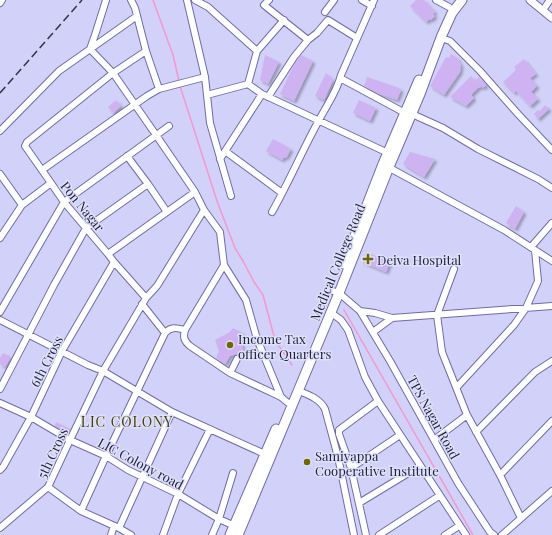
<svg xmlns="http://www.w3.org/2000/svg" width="552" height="535" font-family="'Playfair Display',serif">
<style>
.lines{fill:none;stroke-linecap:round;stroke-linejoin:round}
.stream{stroke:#f498cd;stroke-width:1.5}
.building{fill:#cfb2f1;filter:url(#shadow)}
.minor-casing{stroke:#6f6ca8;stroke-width:8}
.tertiary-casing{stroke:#6f6ca8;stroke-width:9}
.primary-casing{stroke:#6f6ca8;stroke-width:11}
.minor{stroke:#fff;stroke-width:6}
.tertiary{stroke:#fff;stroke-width:7}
.primary{stroke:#fff;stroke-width:9}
.rail{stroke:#34334d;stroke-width:1.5;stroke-dasharray:8 4;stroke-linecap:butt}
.poi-dot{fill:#6e6700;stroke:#dfe0fb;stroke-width:1.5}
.labels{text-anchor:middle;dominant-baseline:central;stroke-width:3;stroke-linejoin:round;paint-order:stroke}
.street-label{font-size:13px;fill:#201f38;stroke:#dfe0fb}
.poi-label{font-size:13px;fill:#201f38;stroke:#dfe0fb;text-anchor:start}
.neighbourhood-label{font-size:14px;letter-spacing:1px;fill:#464100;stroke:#dfe0fb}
</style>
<defs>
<filter id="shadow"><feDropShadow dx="2.5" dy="2.5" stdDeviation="1" flood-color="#0004"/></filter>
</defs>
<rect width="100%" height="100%" fill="#d1d1f9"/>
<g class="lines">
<path class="stream" d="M153 0 173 55 179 81
M180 86 217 201 235 248 243 261 254 282 263 295 275 340 292 365
M344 310 473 535"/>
</g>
<path class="building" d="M416 0H424L435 12 433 14 435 16 431 20 430 19 426 22 410 6Z
M451 54 457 58 461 65 460 72 444 95 430 86 446 57 449 58Z
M265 55 279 62 268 84 260 80Z
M301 55 313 61 294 101 280 94 294 65Z
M524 59 536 74 530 78 537 86 531 92 538 99 530 106 516 91 514 93 503 82 516 70 514 67Z
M326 73 333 80 324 100 315 96Z
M471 76 475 81 479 77 486 85 483 88 481 86 480 88 479 87 471 95 474 98 466 106 450 97Z
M367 77 399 88 401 90 397 100 377 93 364 86Z
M116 100 121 106 113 113 108 107Z
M359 100 376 108 370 121 353 113Z
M545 105 549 109 538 119 534 114 538 110 540 111Z
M273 139 291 149 286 158 284 157 282 160 266 151Z
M410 152 435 159 424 177 403 164Z
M516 206 524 212 515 229 506 223Z
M366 252 390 262 386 272 362 262Z
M233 328 243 333 240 338 244 352 230 356 225 364 216 358 219 351 215 340 230 332Z
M3 353 11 357 5 367 0 364V358Z
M56 422 70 429 68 434 55 426Z"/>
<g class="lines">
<defs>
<path id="minor" d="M131 0 135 8 146 51 159 89
M187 0 205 77 207 95 248 84 262 94 388 153
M195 0 208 7 257 51 248 84
M269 0 264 5 308 40 317 33 328 20 357 38
M362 0 372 6
M436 0 449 7
M0 3 2 0
M543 10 550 0
M325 12 334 0
M441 38 450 41 480 71 518 114 552 150
M146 51 113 73 156 135 195 192 204 210 220 232 224 265 246 300 257 339 281 397
M257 51 284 20
M340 78 405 113
M207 95 210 123 231 196
M268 97 294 57 308 40
M412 114 443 128 478 149 538 179 552 188
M0 131 59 71 137 16
M225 151 282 193
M220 159 262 94
M386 166 504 230 552 261
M42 170 147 96 159 89 205 77
M0 174 22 205
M51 183 25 146 27 142 113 73 90 49 96 32 106 0
M148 184 167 212
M272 212C289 182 302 151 318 122 326 106 337 92 341 75L374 0
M0 238 22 205 51 183 64 202 108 254 114 262 146 298
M531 247 552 223
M108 254 195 192
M224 265 185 330C183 337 184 341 190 346L230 373
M454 269 437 315 442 352 467 415 500 475 521 518
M333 291 339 293 360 311 390 361 458 483 490 532 494 535
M142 304 165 333
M360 311 375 313 392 318 373 332
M0 312 64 202 169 126
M330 312 341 320 348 330 365 377 378 401 466 535
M392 318 552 306
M0 320 88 365 103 371 172 412 267 455
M237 359 230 373 281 397 287 402
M457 387 514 325 526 308 538 281 535 250
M0 389 54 285 86 228 148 184 127 156
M299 391C309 395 320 399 325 409L338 457 354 535
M0 403 31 417 70 440 106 456 128 470 178 494 219 519 237 527
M476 432 535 372 552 361
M434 440 467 415
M351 468 400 435
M0 470 3 467 31 417 62 351 114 262
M500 475 552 421
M48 487 81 511 119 528 131 535
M359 503 420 466
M81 511 106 456 165 333C171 326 177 328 185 330
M0 528 48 487 70 440 103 371 146 298 157 286 204 210
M119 528 172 412
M111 535 114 526
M163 535 178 494 210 429
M212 535 219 519 233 473
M366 535 351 468 339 434V430L378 401
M379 535 439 496
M445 535 459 526
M502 535 552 491"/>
<path id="tertiary" d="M530 0 552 18"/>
<path id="primary" d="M344 264 383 164 419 80
M230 535 276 429
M238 535 339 293 389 167 420 94 442 35 452 13 462 0"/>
</defs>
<use href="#minor" class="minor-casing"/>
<use href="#tertiary" class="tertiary-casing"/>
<use href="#primary" class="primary-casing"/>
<use href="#minor" class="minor"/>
<use href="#tertiary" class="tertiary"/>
<use href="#primary" class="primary"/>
<path class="rail" d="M0 93 82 0"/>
</g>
<g class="poi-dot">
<path d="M366 253h4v4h4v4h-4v4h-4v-4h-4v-4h4z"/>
<circle cx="230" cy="345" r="4"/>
<circle cx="307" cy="462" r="4"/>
</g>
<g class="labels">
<g class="street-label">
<text transform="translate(83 206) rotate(51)">Pon Nagar</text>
<text transform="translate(337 262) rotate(-68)">Medical College Road</text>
<text transform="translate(46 361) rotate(-63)">6th Cross</text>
<text transform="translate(434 417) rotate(61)">TPS Nagar Road</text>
<text transform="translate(52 453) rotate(-65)">5th Cross</text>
<text transform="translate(141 463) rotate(28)">LIC Colony road</text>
</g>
<g class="poi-label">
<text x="377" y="259">Deiva Hospital</text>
<text x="238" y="338">Income Tax<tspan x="238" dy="15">officer Quarters</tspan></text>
<text x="315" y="455">Samiyappa<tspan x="315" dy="15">Cooperative Institute</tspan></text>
</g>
<g class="neighbourhood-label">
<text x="127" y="421">LIC COLONY</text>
</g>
</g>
</svg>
